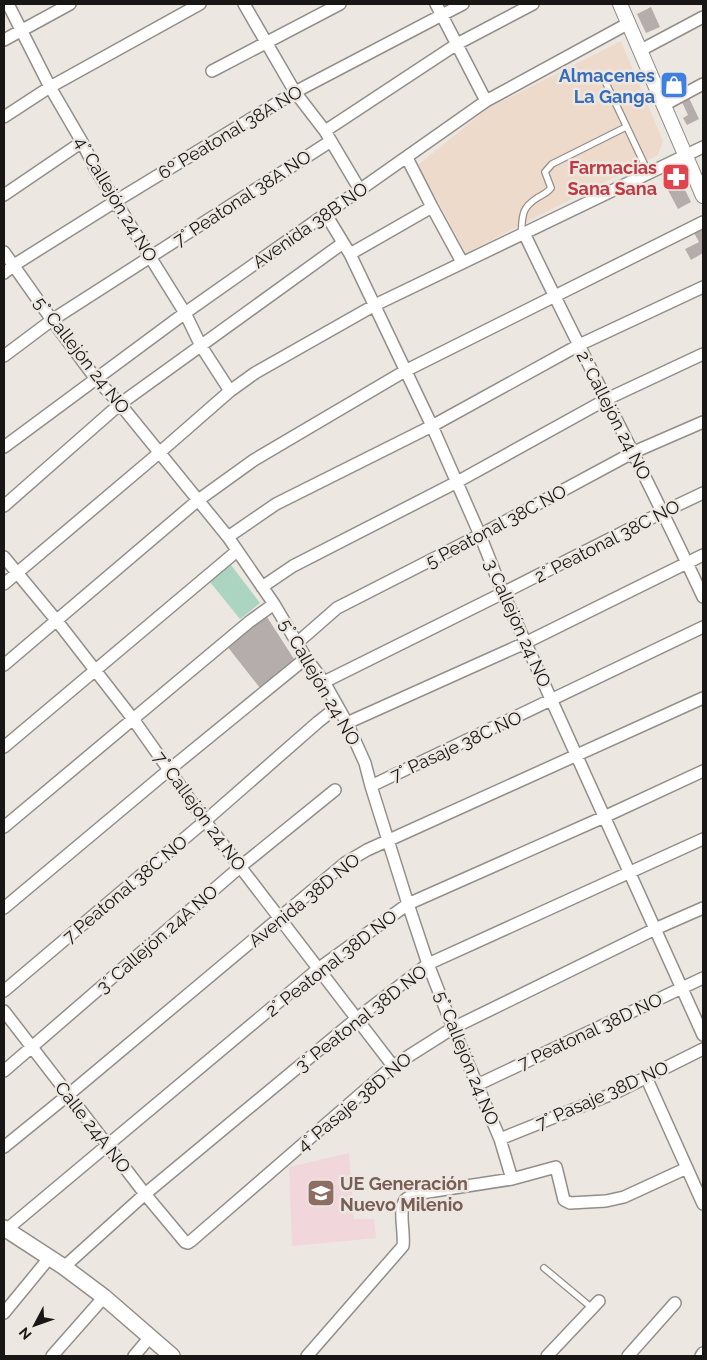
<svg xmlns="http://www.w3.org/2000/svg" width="707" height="1360" font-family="Raleway,sans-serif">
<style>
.commercial{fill:#eedacb}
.education{fill:#f1d6db}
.green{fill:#abd5c1}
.building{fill:#b5adab}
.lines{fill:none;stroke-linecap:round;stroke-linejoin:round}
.service-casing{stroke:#938e89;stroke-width:8}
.minor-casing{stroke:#938e89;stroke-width:14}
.tertiary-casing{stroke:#938e89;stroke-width:16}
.secondary-casing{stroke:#938e89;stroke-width:18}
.service{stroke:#fff;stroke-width:5.5}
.minor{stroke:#fff;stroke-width:11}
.tertiary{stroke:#fff;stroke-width:14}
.secondary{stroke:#fff;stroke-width:15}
.labels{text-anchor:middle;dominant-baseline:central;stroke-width:5;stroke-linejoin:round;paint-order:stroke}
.shop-label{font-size:18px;font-weight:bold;fill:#366cbe;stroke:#ede7e1;text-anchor:end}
.street-label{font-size:18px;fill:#191715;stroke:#ede7e1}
.health-label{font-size:18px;font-weight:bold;fill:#be3a42;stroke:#ede7e1;text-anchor:end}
.education-label{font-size:18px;font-weight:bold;fill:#785e54;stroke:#ede7e1;text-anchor:start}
</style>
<rect width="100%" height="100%" fill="#ede7e1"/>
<path class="commercial" d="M621 41 663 141 658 155 466 253 418 165 487 109Z"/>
<path class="education" d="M349 1153 354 1219H374L376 1238 292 1246 289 1167Z"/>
<path class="green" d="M231 565 260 603 240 619 210 582Z"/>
<path class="building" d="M651 7 660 27 646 33 637 14Z
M676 75 682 88 673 92 667 80Z
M689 98 699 119 687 125 683 118 688 115 682 102Z
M676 172 691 202 678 209 662 179Z
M703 226V253L691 260 685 249 699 242 693 231Z
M265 614 294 659 260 688 227 646Z"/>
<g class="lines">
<defs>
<path id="service" d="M605 81 649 174
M521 235C523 217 520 209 537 198 542 195 547 193 551 188L545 172 552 164 626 127
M544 1268 592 1308"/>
<path id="minor" d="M8 4 50 87 82 142 96 170 185 313 201 346 230 391
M244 4 295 92 325 131 360 190
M436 4 486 101
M4 40 70 4
M641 50 703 17
M212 71 340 4
M664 105 703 84
M4 117 50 87 200 4
M325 131 457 44 533 4
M407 158 432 207 462 262
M4 195 82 142
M325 213 350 254 432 426 480 535 503 593 703 1035
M524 233C582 355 646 474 703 597
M4 252 52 320 96 379 120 404 228 537 274 604 306 658 324 682 347 723 365 763 371 786 408 904 428 964 453 1028 500 1139 512 1179
M350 254 432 207
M4 273 14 265 116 201 295 92 463 4
M4 356 52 320 331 141
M4 447 185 313 486 101 629 23
M4 506 120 404 343 243
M228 537 276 504 432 426 579 345 703 287
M4 557 57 621 133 719 205 821 393 1066
M4 584 159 453 230 391 255 373 375 305 703 147
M262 587 293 566 457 482 607 399 703 354
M297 643 337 608 480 535 634 452 703 422
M4 665 197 501 254 460 405 371 703 222
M324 682 503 593 663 512 703 493
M347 723 525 643 703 555
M4 747 237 551
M371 786 703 627
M4 827 249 622 274 604
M4 908 170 769 306 658
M4 991 205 821 318 722 337 707
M4 1011 145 1194 185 1242 188 1243 191 1241 393 1066 453 1028 655 929 703 908
M4 1071 240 867 335 790
M646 1077 703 1204
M477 1085 703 978
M500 1139 617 1092 703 1049
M4 1147 68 1095 345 863 367 850 703 698
M6 1230 318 969 408 904 604 817 703 771
M64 1267 145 1194 356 1019 428 964 703 839
M4 1313 50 1257
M52 1356 104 1297
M134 1356 150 1337
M307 1356 403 1246C405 1232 398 1211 405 1200 407 1197 412 1196 415 1194L512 1179 556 1167 564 1200 570 1203 606 1201 624 1197 687 1168
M547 1356 599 1301
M628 1356 675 1303
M701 1356 703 1353"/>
<path id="tertiary" d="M620 4 703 196"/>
<path id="secondary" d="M4 1228 64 1267 104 1297 172 1356"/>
</defs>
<use href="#service" class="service-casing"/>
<use href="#minor" class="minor-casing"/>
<use href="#tertiary" class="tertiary-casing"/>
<use href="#secondary" class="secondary-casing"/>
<use href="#service" class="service"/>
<use href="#minor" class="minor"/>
<use href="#tertiary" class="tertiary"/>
<use href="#secondary" class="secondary"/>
</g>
<defs>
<symbol id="shop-square" viewBox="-11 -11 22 22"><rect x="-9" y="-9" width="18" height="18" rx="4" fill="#3f7fe0" stroke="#ede7e1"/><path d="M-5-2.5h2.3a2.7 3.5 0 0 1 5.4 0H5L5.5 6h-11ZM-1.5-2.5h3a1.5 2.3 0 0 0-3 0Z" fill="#fff"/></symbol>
<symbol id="pharmacy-square" viewBox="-11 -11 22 22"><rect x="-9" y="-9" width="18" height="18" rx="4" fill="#e0444e" stroke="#ede7e1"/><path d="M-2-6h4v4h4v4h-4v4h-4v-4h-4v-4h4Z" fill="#fff"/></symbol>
<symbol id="school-square" viewBox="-11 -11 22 22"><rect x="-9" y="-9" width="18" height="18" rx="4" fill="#8d6e63" stroke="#ede7e1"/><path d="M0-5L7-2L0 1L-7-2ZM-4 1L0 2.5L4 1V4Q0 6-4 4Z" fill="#fff"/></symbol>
</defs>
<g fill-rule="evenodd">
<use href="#shop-square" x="658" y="69" width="32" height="32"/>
<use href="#pharmacy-square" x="660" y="161" width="32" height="32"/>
<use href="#school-square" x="305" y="1177" width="32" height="32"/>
</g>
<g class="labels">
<g class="shop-label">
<text x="655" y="75">Almacenes<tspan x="655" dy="21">La Ganga</tspan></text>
</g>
<g class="street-label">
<text transform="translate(230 132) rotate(-31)">6º Peatonal 38A NO</text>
<text transform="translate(242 198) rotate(-33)">7° Peatonal 38A NO</text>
<text transform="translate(116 199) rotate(59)">4° Callejón 24 NO</text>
<text transform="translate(310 225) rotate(-35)">Avenida 38B NO</text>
<text transform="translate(82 355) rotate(52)">5° Callejón 24 NO</text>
<text transform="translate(614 415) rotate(63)">2° Callejón 24 NO</text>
<text transform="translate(496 526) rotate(-28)">5 Peatonal 38C NO</text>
<text transform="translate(607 541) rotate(-27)">2° Peatonal 38C NO</text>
<text transform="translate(518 623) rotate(66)">3 Callejón 24 NO</text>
<text transform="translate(320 682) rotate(60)">5° Callejón 24 NO</text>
<text transform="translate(456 746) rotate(-25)">7° Pasaje 38C NO</text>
<text transform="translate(200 811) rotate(54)">7° Callejón 24 NO</text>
<text transform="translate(125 889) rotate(-40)">7 Peatonal 38C NO</text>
<text transform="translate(304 900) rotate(-39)">Avenida 38D NO</text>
<text transform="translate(157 939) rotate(-41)">3° Callejón 24A NO</text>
<text transform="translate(331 963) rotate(-38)">2° Peatonal 38D NO</text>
<text transform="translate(361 1018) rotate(-38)">3° Peatonal 38D NO</text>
<text transform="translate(590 1031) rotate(-25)">7 Peatonal 38D NO</text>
<text transform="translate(467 1058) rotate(68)">5° Callejón 24 NO</text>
<text transform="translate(602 1095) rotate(-24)">7° Pasaje 38D NO</text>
<text transform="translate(354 1102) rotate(-40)">4° Pasaje 38D NO</text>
<text transform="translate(93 1127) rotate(52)">Calle 24A NO</text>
</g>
<g class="health-label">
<text x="657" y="167">Farmacias<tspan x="657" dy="21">Sana Sana</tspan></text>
</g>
<g class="education-label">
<text x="340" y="1183">UE Generación<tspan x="340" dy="21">Nuevo Milenio</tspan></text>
</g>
</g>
<rect width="707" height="1360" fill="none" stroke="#191715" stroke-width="10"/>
<g transform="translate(35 1325) rotate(229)" stroke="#ede7e1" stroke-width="4" paint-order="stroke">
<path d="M0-4L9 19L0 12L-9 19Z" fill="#191715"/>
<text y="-8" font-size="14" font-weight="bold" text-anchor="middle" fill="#191715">N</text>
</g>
</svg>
